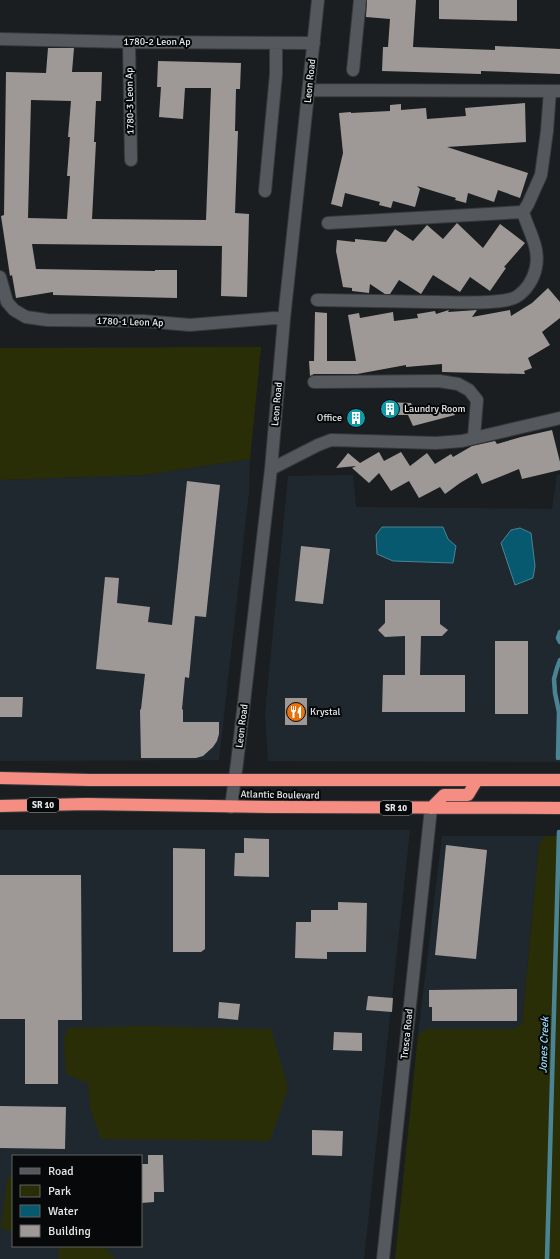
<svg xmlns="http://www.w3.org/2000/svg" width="560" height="1259" font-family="Signika,sans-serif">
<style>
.built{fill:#20282f;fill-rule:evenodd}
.green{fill:#2a2e07}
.water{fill:#07596f;stroke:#4a8494}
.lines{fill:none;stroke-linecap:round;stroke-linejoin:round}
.stream{stroke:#4a8494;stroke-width:4.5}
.building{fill:#9e9996;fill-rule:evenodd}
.street-casing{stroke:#37393b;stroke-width:14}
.highway-casing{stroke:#37393b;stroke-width:14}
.street{stroke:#55595d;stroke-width:12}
.highway{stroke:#f68d83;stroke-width:12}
.labels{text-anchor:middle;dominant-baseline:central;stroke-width:4;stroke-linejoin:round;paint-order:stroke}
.shield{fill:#070809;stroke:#a2a5a6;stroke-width:1}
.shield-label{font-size:9px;font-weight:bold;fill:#e5e8e9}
.street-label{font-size:10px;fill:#e5e8e9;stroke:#070809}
.poi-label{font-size:10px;fill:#e5e8e9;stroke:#070809;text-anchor:start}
.water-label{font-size:11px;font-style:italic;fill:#98ddf6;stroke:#070809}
</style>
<rect width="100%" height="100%" fill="#1b1e21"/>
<path class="built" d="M250 459 249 492 219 760 0 761V480L144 475Z
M353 475 356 507 552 509 557 475H560V762L268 761 265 714 288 476Z
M0 830H410L364 1259H0ZM13 1156H141V1246H13Z
M442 836H545L539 845 522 1024 514 1029H427L418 1035Z"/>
<path class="green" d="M261 347 250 459 144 475 0 480V348Z
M545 836H560V1259H395L418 1035 427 1029H514L522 1024 539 845Z
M145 1026 271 1029 288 1088 270 1141 101 1139 90 1108 88 1083 66 1074 64 1036 69 1028Z
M13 1173V1231L1 1229 7 1180Z
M59 1246H105L106 1249 115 1259H59Z"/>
<path class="water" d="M382 527H443L448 539 456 546 453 563 393 561 377 554 376 535Z
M520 528 531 533 535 566 533 578 515 585 501 543 511 530Z"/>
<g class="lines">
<path class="stream" d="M560 632 558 638 560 642
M558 758 559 712 555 693 554 679 557 668 560 660
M547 1259 559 832"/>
</g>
<path class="building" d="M367 0H416L413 47 495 50V46L560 49V74L481 71V74L382 71 383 47H388L390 19 366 17Z
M439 0H517V21L439 19Z
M48 48H74L72 72H102L101 101H96L94 142H96L92 219 206 220 211 88H185L183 119 159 117 161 87H157L158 61 241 63 240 89H236L235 131H238L235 213 249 214 247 297 221 296 222 246 32 244 36 269 155 271V270H177V298L53 295V292L16 298 12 275 10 276 1 216 4 215 6 72 46 73ZM31 100 71 101 68 137H70L67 176H70L67 219 28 218Z
M525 103 526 142 447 147 528 173 520 198 498 190 494 202 468 193 466 203 455 200 456 198 417 186 420 189 415 207 393 201 391 208 379 205 380 202 345 193 342 207 331 204 343 153 339 113 351 112V113L390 111V105L401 104V110L426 108 427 119 466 116 465 108Z
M457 223 483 248 500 224 525 243 504 267 506 268 490 291 470 277 460 292 433 275 421 294 399 280 390 294H385L370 284 369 293 352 291V288L343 287 336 251 337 240 355 242V239L386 242 395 229 413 241 427 225 443 239Z
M548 288 560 302V318L542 332 550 345 528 358 532 368 524 371 525 374 442 372V364L406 367V365L357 374H314L310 376 309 361H314L315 312 327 313V361H356L348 315 359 313 360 318 393 312 394 321 418 318 417 314 435 311 436 314 449 310 448 312 477 310 472 317 510 310 511 316 532 303Z
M383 402 411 403 414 410 454 413 455 415 413 426 408 415H383Z
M552 430 560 462V470L522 479 519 469 482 484 477 473 460 483 445 494 440 487 419 498 409 481 391 491 379 473 369 483 352 468 356 466 336 468 348 453 360 463 379 452 384 461 401 452 410 466 427 453 435 464 451 454 453 457 472 446 495 441 497 444 521 437Z
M187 481 220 485 206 617 195 616 189 678 185 677 182 709 183 710V722H219V734L217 741 213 747 203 756 196 758H141L140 710 141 709 145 674 96 669 105 577 119 578 117 603 150 607 148 622 172 625Z
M301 546 330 549 323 604 295 601Z
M385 600H440V624L448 630 442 636H421L420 675H465V712H382L383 675H405V636L385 637 378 630 385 623Z
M495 641H528V714H495Z
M0 697H23L22 717H0Z
M285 698H307V725H285Z
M244 838 269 839V877L234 876 235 853H244Z
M446 845 487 850 476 959 435 955Z
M173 848 205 849V949L201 952H173Z
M0 875H81L82 1020H58V1084H25V1019H0Z
M338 902 367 903 366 952H327V959L295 958 296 922H311V910H338Z
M517 989V1021H432V1007H429V990Z
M368 996 393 998 392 1012 366 1010Z
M219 1002 240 1004 238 1020 218 1018Z
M334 1032 362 1033V1051L333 1050Z
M0 1106 66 1107 65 1149 0 1148Z
M312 1130 343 1131 342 1156 312 1155Z
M148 1155H163L164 1192H154V1202L141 1203V1164H148Z"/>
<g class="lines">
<defs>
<path id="street" d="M0 39 129 42 314 43
M129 42 131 160
M353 70 360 0
M309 90 560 91
M265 191 276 74V43
M328 223 523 212 528 204 541 175 547 131 550 91
M0 277 7 302 14 310 26 317 47 320 143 321 190 325 274 318 284 319
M317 300C356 301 396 301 435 302 453 302 502 305 516 297 526 291 534 279 536 267 540 247 528 230 523 212
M314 382 439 381 458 384 469 390 477 400 474 437
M271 469 318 445 331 440 436 443 462 441 560 418
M231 807 237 763 271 469 284 319 318 0
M383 1259 431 808"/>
<path id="highway" d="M0 778 90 780H560
M0 806 86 804 273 807 560 808
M431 808 444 795H468L477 780"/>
</defs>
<use href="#street" class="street-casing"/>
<use href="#highway" class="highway-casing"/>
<use href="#street" class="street"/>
<use href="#highway" class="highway"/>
</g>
<defs>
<symbol id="building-disc" viewBox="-11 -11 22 22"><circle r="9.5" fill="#0f9aa8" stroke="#070809"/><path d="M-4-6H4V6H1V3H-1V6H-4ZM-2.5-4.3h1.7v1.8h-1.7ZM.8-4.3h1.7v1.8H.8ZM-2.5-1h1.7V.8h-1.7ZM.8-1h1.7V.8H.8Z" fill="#fff"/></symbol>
<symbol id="restaurant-disc" viewBox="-11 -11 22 22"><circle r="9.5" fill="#e8710a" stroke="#070809"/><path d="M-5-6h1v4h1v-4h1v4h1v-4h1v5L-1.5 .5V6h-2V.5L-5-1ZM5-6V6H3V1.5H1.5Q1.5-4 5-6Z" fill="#fff"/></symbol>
</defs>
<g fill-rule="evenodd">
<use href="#building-disc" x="379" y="398" width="22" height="22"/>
<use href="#building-disc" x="345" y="407" width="22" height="22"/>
<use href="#restaurant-disc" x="285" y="701" width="22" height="22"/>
</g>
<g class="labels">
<g class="shield">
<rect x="27" y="798" width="32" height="14" rx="3"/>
<rect x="380" y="801" width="32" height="14" rx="3"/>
</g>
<g class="shield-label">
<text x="43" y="805">SR 10</text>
<text x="396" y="808">SR 10</text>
</g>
<g class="street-label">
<text x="157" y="42">1780-2 Leon Ap</text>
<text transform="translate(310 81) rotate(-84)">Leon Road</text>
<text transform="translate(130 101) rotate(-91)">1780-3 Leon Ap</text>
<text transform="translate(130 322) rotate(2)">1780-1 Leon Ap</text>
<text transform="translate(277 404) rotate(-85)">Leon Road</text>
<text transform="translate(242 726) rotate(-83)">Leon Road</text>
<text transform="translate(280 795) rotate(1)">Atlantic Boulevard</text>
<text transform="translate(407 1034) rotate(-84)">Tresca Road</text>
</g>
<g class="poi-label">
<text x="404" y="409">Laundry Room</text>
<text x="342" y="418" text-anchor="end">Office</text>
<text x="310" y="712">Krystal</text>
</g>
<g class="water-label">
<text transform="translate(544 1045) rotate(-88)">Jones Creek</text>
</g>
</g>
<rect x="12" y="1155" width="130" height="92" fill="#070809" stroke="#606263"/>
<rect x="20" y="1168" width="20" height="6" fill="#55595d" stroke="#606263"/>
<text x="48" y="1175" font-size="12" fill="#e5e8e9">Road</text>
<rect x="20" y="1185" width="20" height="12" fill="#2a2e07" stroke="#606263"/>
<text x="48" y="1195" font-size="12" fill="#e5e8e9">Park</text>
<rect x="20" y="1205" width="20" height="12" fill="#07596f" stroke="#606263"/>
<text x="48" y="1215" font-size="12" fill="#e5e8e9">Water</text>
<rect x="20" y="1225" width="20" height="12" fill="#9e9996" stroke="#606263"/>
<text x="48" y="1235" font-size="12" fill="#e5e8e9">Building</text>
</svg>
